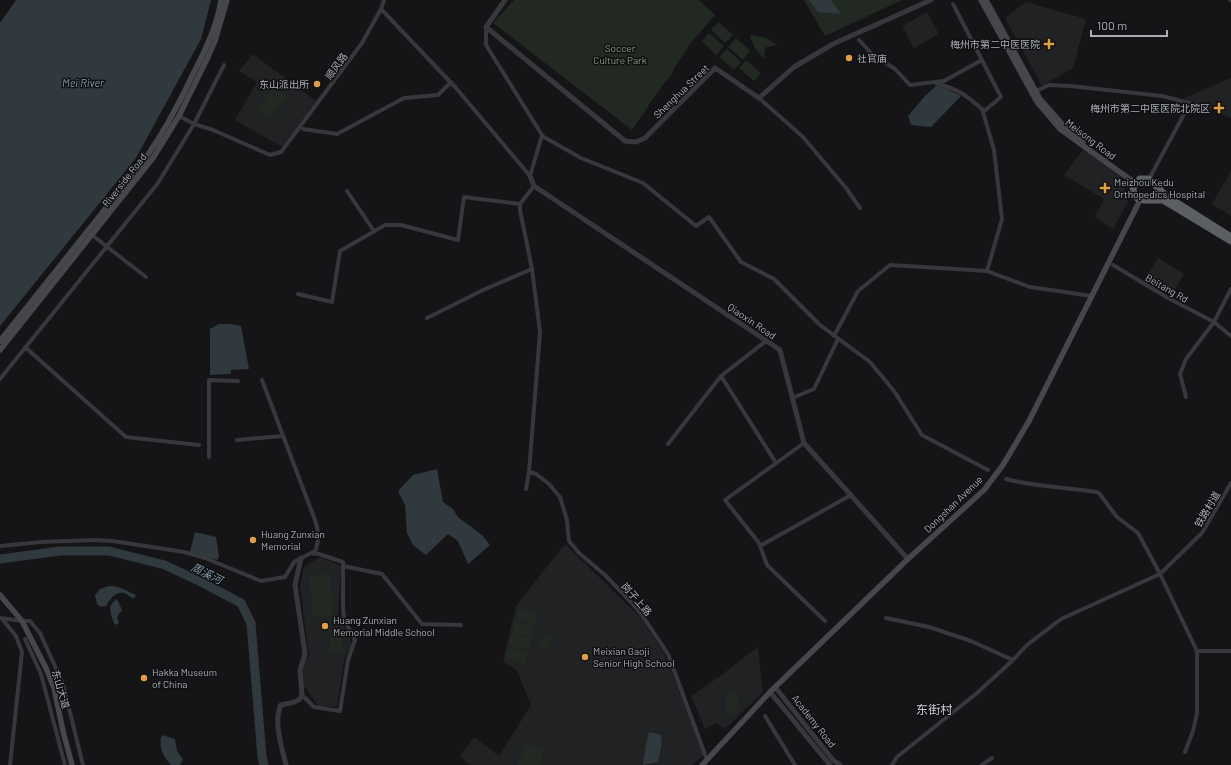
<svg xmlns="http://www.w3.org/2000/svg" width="1231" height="765" font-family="Barlow,'Noto Sans SC',sans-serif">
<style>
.built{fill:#212224}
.green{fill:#222822}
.water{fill:#30393e}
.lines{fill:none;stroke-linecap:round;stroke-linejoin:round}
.river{stroke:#30393e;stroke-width:9}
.minor{stroke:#37383b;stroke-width:4}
.tertiary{stroke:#37383b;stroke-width:5}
.secondary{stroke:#45474b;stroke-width:5.5}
.trunk{stroke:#5b5e63;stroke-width:7}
.poi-dot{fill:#dd9e47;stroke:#101012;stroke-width:1.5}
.labels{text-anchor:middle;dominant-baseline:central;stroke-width:3;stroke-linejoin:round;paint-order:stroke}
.poi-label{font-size:10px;fill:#a9aeb5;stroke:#101012;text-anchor:start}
.park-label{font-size:10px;fill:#839e82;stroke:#101012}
.street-label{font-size:10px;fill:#a9aeb5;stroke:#101012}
.water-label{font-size:11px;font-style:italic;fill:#849dac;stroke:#101012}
.quarter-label{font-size:12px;fill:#c9ccd2;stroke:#101012}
</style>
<rect width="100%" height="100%" fill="#151517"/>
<path class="built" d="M1026 2 1086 19 1073 68 1042 86 1005 18Z
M927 12 939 34 914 48 902 26Z
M253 54 316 101 282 147 235 120 257 82 239 71Z
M1231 78V118L1184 98Z
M1085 147 1121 177 1128 202 1113 229 1095 217 1104 199 1064 175Z
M1231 171V216L1212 204Z
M1158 258 1184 274 1172 295 1146 278Z
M565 544 642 619 664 653 704 755 692 765H470L460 756 474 737 499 756 531 705 517 671 503 661 516 606Z
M320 557 341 566 338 616 350 636 351 646 344 659 337 707 318 706 302 683V674L304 663 309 655 300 586 304 567Z
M758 647 763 692 725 729 716 723 705 729 691 696 716 679Z"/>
<path class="green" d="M514 0H699L715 15 690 44 675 67 672 74 662 86 632 130 493 23Z
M804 0H902L825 36Z
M718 22 733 35 725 43 711 30Z
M709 33 724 46 716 55 702 41Z
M751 35 766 38 777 45 766 47 765 50 764 59 756 50 750 37Z
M736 38 750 51 743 60 728 47Z
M1030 44a5 5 0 1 1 10 0a5 5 0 1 1-10 0Z
M727 49 741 62 734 70 719 57Z
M746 60 761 73 754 81 739 68Z
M274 86 287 95 270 120 257 111Z
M330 574 333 616 313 617 309 576Z
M518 608 538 613 536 624 516 620Z
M515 621 535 626 532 637 512 633Z
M331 628H342V651H330Z
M511 634 531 638 529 650 509 646Z
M539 642a6 6 0 1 1 12 0a6 6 0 1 1-12 0Z
M508 647 528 652 526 664 506 659Z
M726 693H737L738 713 727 714Z
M525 743 544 749 539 765H518Z"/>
<path class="water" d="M16 0H211L201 39 136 158 0 326V23Z
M809 0H831L841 14 818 12Z
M936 86 945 88 961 96 931 127 911 125 908 116 925 96Z
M219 324H231L241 326 249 369 231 370V374L210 375V329Z
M437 469 443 502 453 509 458 517 482 535 490 545 468 564 458 541 448 534 426 555 413 545 407 533 405 505 398 491 413 475Z
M195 532 216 537 219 557 217 560 190 552Z
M109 586C119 585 127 591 136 595L133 599C130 597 127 594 124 593 116 591 109 600 106 606L101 607 97 604 95 595 100 589Z
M117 599 122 610 117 617 119 623 115 625C111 616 106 605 117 599Z
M649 732 661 735 662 743 658 762 643 765 646 744Z
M162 735 175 739 177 751 183 759 180 765H171C163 756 158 747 162 735Z"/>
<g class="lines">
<path class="river" d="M0 559 60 551H109L165 565 203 583 241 603 251 623 262 757 264 765"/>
<path class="minor" d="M1230 0H1231
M953 4 1001 97 983 112 994 150 1002 219 987 271
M381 9 456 88 530 176 542 135 486 45V27
M859 40 872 54 895 69 910 85 944 81 982 60
M937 84C957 88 969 97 984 111
M1036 91 1049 85 1071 86 1162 96 1190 103 1149 179
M759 98 803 137 846 188 860 208
M179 116 194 124 213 130 270 155 281 152 362 43 381 9 384 0
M303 129 337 134 404 98 438 95 451 82
M542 136 581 158 643 183 696 226 709 217 741 262 774 279 820 325 870 362 894 391 922 435 988 470
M347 191 374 231
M92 235 146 277
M1113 265 1168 298 1214 322 1231 336
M298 294 332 302 340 251 385 225H401L458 240 464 197 520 204
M427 318 483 290 532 269
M834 336 858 291 890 265 987 271 1030 287 1092 296
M25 347 126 437 199 445
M721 376 776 463
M0 379 158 183 194 124 224 65
M262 380 310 507C317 524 322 536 314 554
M1186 397 1180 374 1186 359 1214 322 1231 289
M792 398 814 389 838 339
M237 440 283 436
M804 443 725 500 759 543 767 565 825 621
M668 444 721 376 766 341
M209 457V380L238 381
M529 472 536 474 549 484 560 497 567 520 569 541 579 553 605 575 631 602 642 615 668 654 707 760
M1006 479C1035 487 1066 487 1096 492L1099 493 1117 517 1138 533 1160 574 1197 651V713L1193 731 1185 752
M526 489 529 472 540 332 532 269 520 210V204L534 186
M0 546 41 542 94 540 113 541 184 552 205 558 261 581 285 577 294 562 313 552 343 562V607L344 619 355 640 348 660 340 711 314 707 302 695
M760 546 851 495
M343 566 382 574 422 624 461 625
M0 618 22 621H30L40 633 63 684 83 765
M886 618 929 627 971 641 1013 660
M3 620 16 636 22 652 10 765
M25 639 41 674 65 765
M1197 651H1231
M765 716 795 765
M892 765 897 757 977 693 1013 660 1027 645 1061 619 1160 574 1202 533 1231 483
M982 765 992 758"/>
<path class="tertiary" d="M505 0 486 27 625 141 636 142 645 138 715 68 759 98 794 67 833 44 931 0
M530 176 534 186 780 350 804 443 908 559
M775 687 833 760 840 765
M770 692 830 765
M286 765C282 749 273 720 281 705 288 703 300 703 302 695L300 670 305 654 295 585 301 558"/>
<path class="secondary" d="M981 0 1037 102 1060 129 1135 183
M986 0 1040 99 1064 126 1084 141
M0 341 145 159C164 132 179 104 193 74 205 51 217 26 221 0
M0 350 153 158 179 116 208 57 215 41 227 0
M0 595 22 621 46 668 54 688 63 731 72 765
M702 765 770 692 908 559 984 490 1003 465 1029 421 1140 200"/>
<path class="trunk" d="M1231 237 1166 196 1149 179H1140L1135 183 1133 189 1134 193 1137 198 1144 200H1163L1231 241"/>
</g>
<g class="poi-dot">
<path d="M1047 38h4v4h4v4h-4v4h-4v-4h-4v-4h4z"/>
<circle cx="849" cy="58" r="4"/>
<circle cx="317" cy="84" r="4"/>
<path d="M1217 102h4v4h4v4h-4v4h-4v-4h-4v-4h4z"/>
<path d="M1103 182h4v4h4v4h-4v4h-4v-4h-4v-4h4z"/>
<circle cx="253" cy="540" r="4"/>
<circle cx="325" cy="626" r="4"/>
<circle cx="585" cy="657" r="4"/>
<circle cx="144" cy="678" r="4"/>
</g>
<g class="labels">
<g class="poi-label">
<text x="1040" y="44" text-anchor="end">梅州市第二中医医院</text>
<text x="857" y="58">社官庙</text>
<text x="309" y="84" text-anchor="end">东山派出所</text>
<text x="1210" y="108" text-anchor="end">梅州市第二中医医院北院区</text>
<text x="1114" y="182">Meizhou Kedu<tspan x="1114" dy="12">Orthopedics Hospital</tspan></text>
<text x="261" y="534">Huang Zunxian<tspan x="261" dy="12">Memorial</tspan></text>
<text x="333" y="620">Huang Zunxian<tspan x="333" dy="12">Memorial Middle School</tspan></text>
<text x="593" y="651">Meixian Gaoji<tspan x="593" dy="12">Senior High School</tspan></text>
<text x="152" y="672">Hakka Museum<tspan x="152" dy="12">of China</tspan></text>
</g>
<g class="park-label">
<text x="620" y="48">Soccer<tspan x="620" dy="12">Culture Park</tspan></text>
</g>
<g class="street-label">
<text transform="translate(336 66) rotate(-54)">顺风路</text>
<text transform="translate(681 91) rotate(-44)">Shenghua Street</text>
<text transform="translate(1091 139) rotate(37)">Meisong Road</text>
<text transform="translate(124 180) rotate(-52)">Riverside Road</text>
<text transform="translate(1167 288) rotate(30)">Beitang Rd</text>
<text transform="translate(752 321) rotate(34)">Qiaoxin Road</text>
<text transform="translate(953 504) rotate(-44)">Dongshan Avenue</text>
<text transform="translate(1207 509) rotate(-59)">铁路村道</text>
<text transform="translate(637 599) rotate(49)">岗子上路</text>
<text transform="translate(61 689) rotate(74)">东山大道</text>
<text transform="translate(814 721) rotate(52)">Academy Road</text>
</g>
<g class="water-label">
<text x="83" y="82">Mei River</text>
<text transform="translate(207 573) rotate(26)">周溪河</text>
</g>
<g class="quarter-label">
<text x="934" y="709">东街村</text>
</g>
</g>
<path d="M1091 30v6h76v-6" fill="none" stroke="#a9aeb5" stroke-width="2"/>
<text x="1097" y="30" font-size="12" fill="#a9aeb5" stroke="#101012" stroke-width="3" paint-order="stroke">100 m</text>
</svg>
